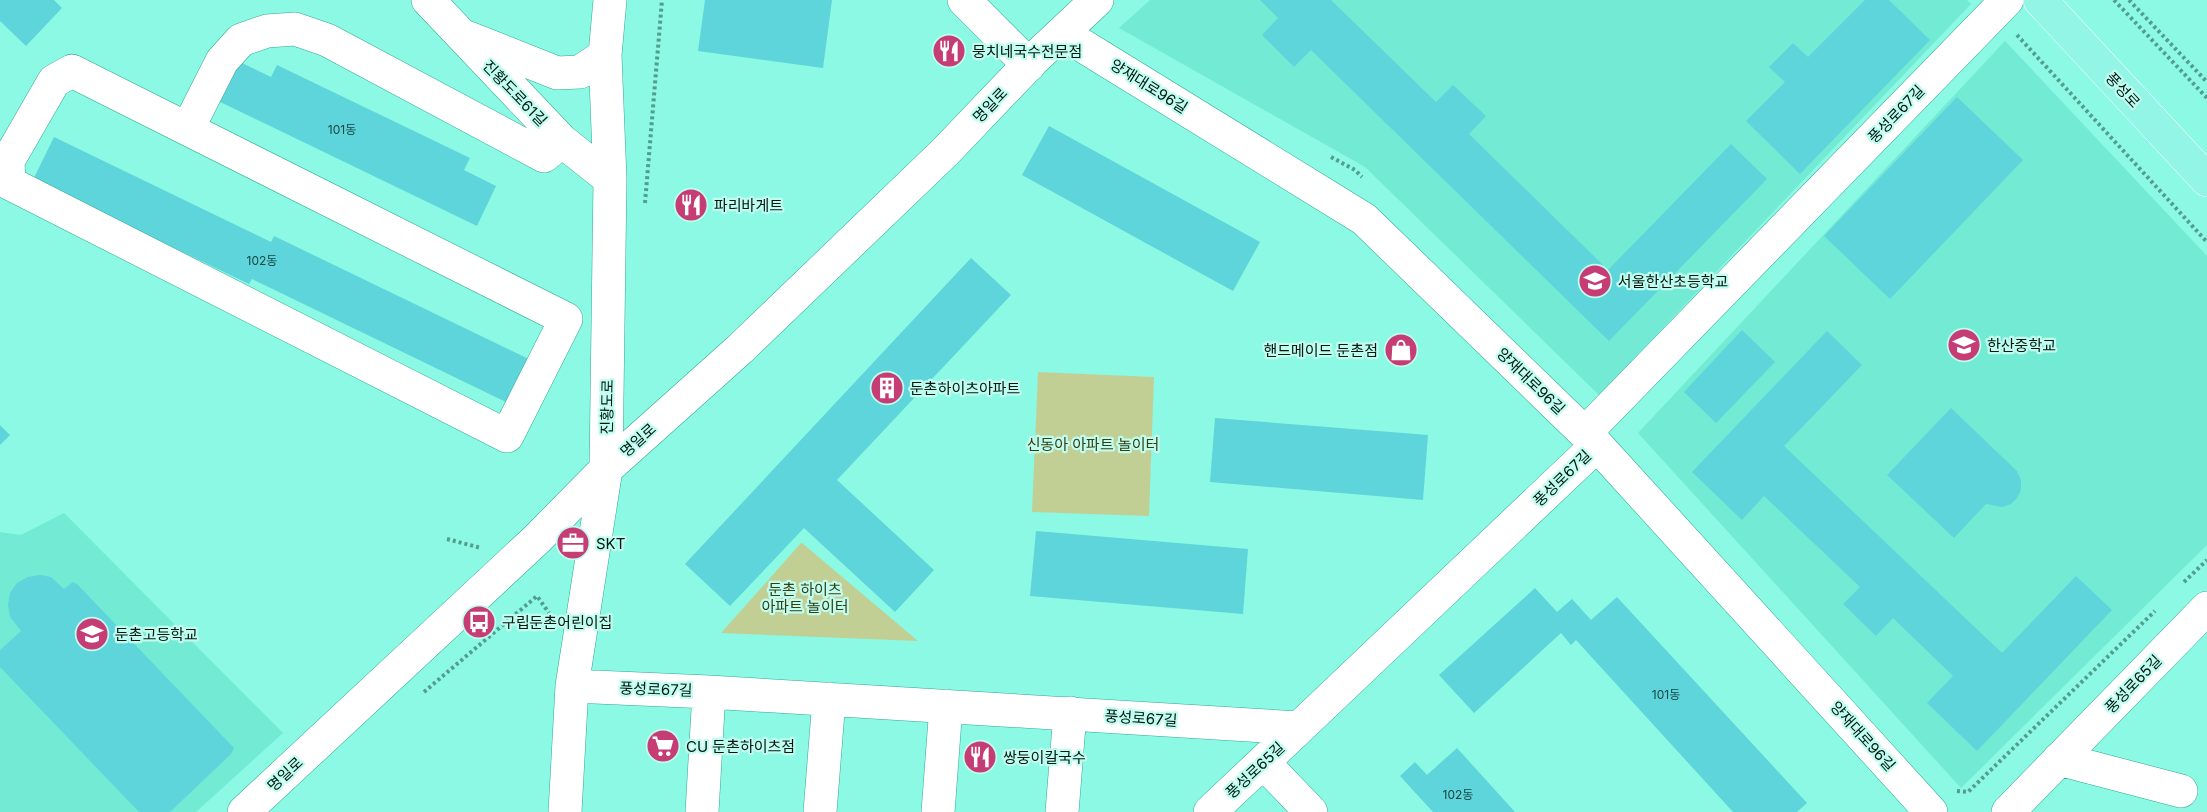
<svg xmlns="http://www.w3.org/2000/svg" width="2207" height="812" font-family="Inter,'Noto Sans KR',sans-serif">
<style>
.built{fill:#73ead4}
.green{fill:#c1cf95}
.building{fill:#5ed5da}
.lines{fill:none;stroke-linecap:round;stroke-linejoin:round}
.minor-casing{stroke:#33a895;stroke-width:34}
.major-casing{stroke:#fff;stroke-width:34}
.path{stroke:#539d8e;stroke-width:4;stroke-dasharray:3 3;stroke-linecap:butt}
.minor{stroke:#fff;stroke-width:33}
.major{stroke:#93f5e5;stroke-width:33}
.labels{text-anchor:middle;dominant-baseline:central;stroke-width:4.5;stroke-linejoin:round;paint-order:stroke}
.number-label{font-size:12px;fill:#184644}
.poi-label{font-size:15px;fill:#011712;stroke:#c0fdef;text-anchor:start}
.street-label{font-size:15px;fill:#011712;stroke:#c0fdef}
.park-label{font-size:15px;fill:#353e11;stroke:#c0fdef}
</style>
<rect width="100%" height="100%" fill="#8bf9e3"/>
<path class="built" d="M1150 0H1967L1971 4 1599 395 1365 167 1119 28Z
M2005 41 2207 256V545L1961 788 1638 433Z
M64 513 283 733 196 812H0V532L21 535Z"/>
<path class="green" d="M1038 372 1154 377 1149 516 1032 512Z
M801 543H802L918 641 721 633Z"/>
<path class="building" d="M0 0H54L62 8 26 46 0 21Z
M705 0H832L823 68 698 51Z
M1260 0H1331L1436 102 1453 85 1486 116 1469 134 1608 270 1731 144 1767 179 1609 341 1311 50 1294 67 1262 35 1278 18Z
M1865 0H1889L1930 40 1800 174 1746 121 1785 82 1769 67 1793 43 1808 57Z
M234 59 271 77 277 65 470 158 464 170 496 186 477 226 214 99Z
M1957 97 2023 160 1890 299 1824 236Z
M1049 126 1260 242 1233 291 1022 175Z
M54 137 271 242 274 236 533 361 512 405 252 279 249 284 33 180Z
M971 258 1011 295 837 480 934 570 895 612 804 528 730 606 685 564Z
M1742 330 1775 362 1716 423 1684 392Z
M1827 331 1862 365 1784 446 2002 653 2076 576 2112 610 1977 751 1927 703 1953 676 1893 618 1876 636 1843 604 1860 587 1764 496 1742 520 1692 472Z
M1951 408 2017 471 2021 480V490L2017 498 2011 504 2002 507 1986 504 1954 538 1887 475Z
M1215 418 1428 435 1423 500 1210 482Z
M0 425 10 435 0 445Z
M1036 531 1248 549 1243 614 1030 596Z
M40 575 51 577 64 589 73 582 77 584 234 748 231 754 170 812H139L0 667V650L21 631 10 617 8 605 10 593 17 583 28 577Z
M1535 588 1557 612 1572 599 1591 620 1617 597 1807 803 1797 812H1733L1576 640 1571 645 1561 633 1474 713 1439 675Z
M1457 748 1515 812H1433L1400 776 1415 762 1427 775Z"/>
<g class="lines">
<defs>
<path id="minor" d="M428 0 562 141 610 179
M964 0 1029 65
M1062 33 1364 219 1597 445 1931 812
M469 38 557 73 580 72 605 55
M72 71 566 319 507 436 9 183 8 161 54 81Z
M188 128 222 61 241 40 267 31 295 29 327 40 544 156 562 141
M1585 433 2007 0
M572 686 709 692 1299 728 1597 445
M2059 759 2181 791
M1263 762 1311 812
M244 812 537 539 606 469 740 349 946 151 1033 60 1097 0
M565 812 572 686 606 469 610 179 605 55 610 0
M702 812 709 692
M820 812 829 699
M938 812 946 706
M1062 812 1070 713
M1210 812 1299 728
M2008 812 2207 608"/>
<path id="major" d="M2040 0 2207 180"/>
</defs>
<use href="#minor" class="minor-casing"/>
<use href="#major" class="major-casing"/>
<path class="path" d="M2114 0 2207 98
M2129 0 2207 82
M2017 35 2207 242
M1331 157 1355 170 1362 177
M645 203 662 0
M447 539 481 548
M2184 582 2207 560
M424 692 537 596 549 613
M1957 791 1968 792 2155 611"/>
<use href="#minor" class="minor"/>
<use href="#major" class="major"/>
</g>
<defs>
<symbol id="restaurant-disc" viewBox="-11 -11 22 22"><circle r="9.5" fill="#c63c75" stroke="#c0fdef"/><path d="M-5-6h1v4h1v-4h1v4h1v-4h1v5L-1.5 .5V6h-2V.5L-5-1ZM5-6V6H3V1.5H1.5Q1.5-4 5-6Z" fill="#fff"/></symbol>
<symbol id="school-disc" viewBox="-11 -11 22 22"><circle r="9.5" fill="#c63c75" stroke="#c0fdef"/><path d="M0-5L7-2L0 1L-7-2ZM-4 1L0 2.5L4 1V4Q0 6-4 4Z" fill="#fff"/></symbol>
<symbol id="shop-disc" viewBox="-11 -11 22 22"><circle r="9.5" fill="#c63c75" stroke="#c0fdef"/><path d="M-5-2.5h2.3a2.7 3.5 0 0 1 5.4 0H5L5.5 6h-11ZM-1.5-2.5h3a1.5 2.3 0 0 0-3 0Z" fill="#fff"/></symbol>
<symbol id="building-disc" viewBox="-11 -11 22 22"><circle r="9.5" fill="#c63c75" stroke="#c0fdef"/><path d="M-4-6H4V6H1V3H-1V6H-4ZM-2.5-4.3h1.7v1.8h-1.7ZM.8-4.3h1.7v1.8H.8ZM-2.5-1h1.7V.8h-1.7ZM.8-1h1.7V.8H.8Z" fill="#fff"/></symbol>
<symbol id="office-disc" viewBox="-11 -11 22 22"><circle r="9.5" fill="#c63c75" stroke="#c0fdef"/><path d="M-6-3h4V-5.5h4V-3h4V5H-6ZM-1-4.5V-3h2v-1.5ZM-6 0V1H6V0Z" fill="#fff"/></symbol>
<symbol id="bus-disc" viewBox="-11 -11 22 22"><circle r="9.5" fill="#c63c75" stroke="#c0fdef"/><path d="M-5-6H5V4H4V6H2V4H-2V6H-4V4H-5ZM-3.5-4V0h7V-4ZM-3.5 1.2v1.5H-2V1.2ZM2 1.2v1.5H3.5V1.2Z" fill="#fff"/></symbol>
<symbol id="supermarket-disc" viewBox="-11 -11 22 22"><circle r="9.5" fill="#c63c75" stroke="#c0fdef"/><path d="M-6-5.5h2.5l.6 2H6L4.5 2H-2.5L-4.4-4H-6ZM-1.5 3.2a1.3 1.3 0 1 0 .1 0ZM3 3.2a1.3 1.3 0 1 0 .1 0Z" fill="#fff"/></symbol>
</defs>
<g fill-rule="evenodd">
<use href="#restaurant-disc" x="930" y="32" width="38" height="38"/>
<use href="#restaurant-disc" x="672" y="186" width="38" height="38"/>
<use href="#school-disc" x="1576" y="262" width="38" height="38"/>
<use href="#school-disc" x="1945" y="326" width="38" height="38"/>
<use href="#shop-disc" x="1382" y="331" width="38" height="38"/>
<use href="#building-disc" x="868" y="369" width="38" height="38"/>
<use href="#office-disc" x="554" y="524" width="38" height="38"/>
<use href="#bus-disc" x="460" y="603" width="38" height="38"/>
<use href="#school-disc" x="73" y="615" width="38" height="38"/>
<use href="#supermarket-disc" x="644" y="727" width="38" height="38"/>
<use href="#restaurant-disc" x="961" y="738" width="38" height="38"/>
</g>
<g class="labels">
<g class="number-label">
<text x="342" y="129">101동</text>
<text x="262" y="260">102동</text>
<text x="1666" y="694">101동</text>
<text x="1458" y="794">102동</text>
</g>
<g class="poi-label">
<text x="972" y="51">뭉치네국수전문점</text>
<text x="714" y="205">파리바게트</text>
<text x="1618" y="281">서울한산초등학교</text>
<text x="1987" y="345">한산중학교</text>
<text x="1378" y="350" text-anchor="end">핸드메이드 둔촌점</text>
<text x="910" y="388">둔촌하이츠아파트</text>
<text x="596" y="543">SKT</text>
<text x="502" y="622">구립둔촌어린이집</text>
<text x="115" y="634">둔촌고등학교</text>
<text x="686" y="746">CU 둔촌하이츠점</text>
<text x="1003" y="757">쌍둥이칼국수</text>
</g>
<g class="street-label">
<text transform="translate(1149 86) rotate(32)">양재대로96길</text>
<text transform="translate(2123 90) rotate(47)">풍성로</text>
<text transform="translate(515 93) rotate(46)">진황도로61길</text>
<text transform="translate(990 105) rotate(-46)">명일로</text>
<text transform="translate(1896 114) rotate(-46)">풍성로67길</text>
<text transform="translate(1531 381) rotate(44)">양재대로96길</text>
<text transform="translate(607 407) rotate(-89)">진황도로</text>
<text transform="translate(638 440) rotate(-42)">명일로</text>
<text transform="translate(1562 478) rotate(-44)">풍성로67길</text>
<text transform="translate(2133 684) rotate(-46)">풍성로65길</text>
<text transform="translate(656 689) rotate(2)">풍성로67길</text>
<text transform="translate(1141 718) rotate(4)">풍성로67길</text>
<text transform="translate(1863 736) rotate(48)">양재대로96길</text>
<text transform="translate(1255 770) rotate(-43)">풍성로65길</text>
<text transform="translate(285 774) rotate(-43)">명일로</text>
</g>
<g class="park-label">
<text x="1093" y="444">신동아 아파트 놀이터</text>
<text x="805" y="589">둔촌 하이츠<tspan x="805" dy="17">아파트 놀이터</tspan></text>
</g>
</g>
</svg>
